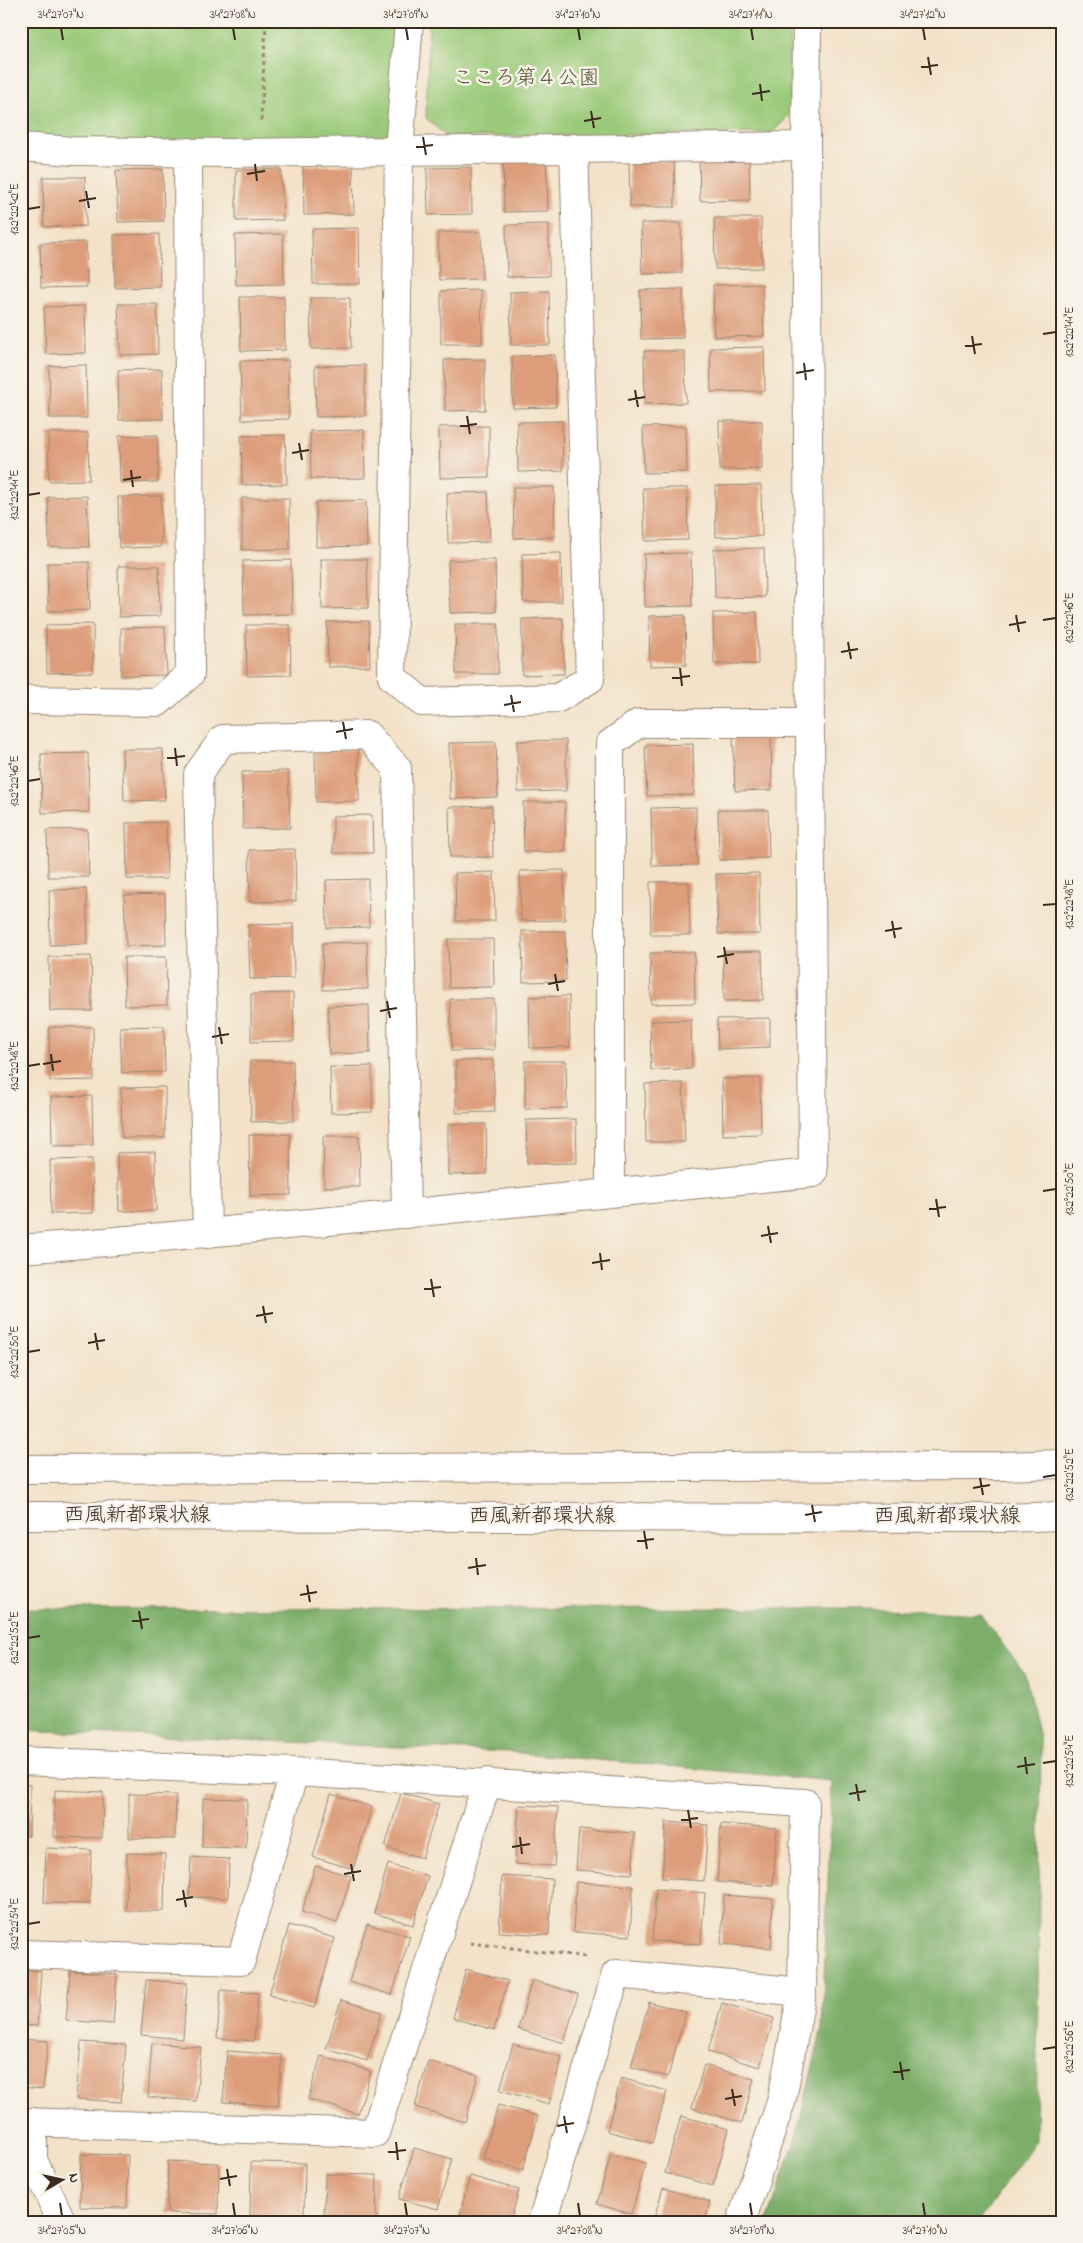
<svg xmlns="http://www.w3.org/2000/svg" width="1083" height="2243" font-family="'Indie Flower','Klee One',sans-serif">
<style>
.green{fill:#9aca79;stroke:#6a7a4c}
.forest{fill:#7bae69;stroke:#5b6c44}
.building{fill:#dd9d7a}
.lines{fill:none;stroke-linecap:round;stroke-linejoin:round}
.minor-casing{stroke:#978674;stroke-width:30}
.path{stroke:#978674;stroke-width:3;stroke-dasharray:4 4;stroke-linecap:butt}
.minor{stroke:#fff;stroke-width:28}
.ticks{fill:none;stroke:#3b2a1e;stroke-width:2}
.labels{text-anchor:middle;dominant-baseline:central;stroke-width:5;stroke-linejoin:round;paint-order:stroke}
.park-label{font-size:21px;fill:#535235;stroke:#f7f3e8}
.street-label{font-size:21px;fill:#3b2a1e;stroke:#f7f3e8}
.neatline{fill:none;stroke:#3b2a1e;stroke-width:2}
.ticks-label{font-size:12px;text-anchor:middle;fill:#3b2a1e}
</style>
<rect width="100%" height="100%" fill="#f7f3e8"/>
<filter id="ink" filterUnits="userSpaceOnUse"><feTurbulence type="fractalNoise" baseFrequency=".02" numOctaves="2"/><feDisplacementMap in="SourceGraphic" scale="10" xChannelSelector="R" yChannelSelector="G"/><feConvolveMatrix kernelMatrix="1 2 1 2 8 2 1 2 1" color-interpolation-filters="sRGB"/></filter>
<filter id="wash" filterUnits="userSpaceOnUse"><feTurbulence type="fractalNoise" baseFrequency=".0096" numOctaves="4" result="noise"/><feDisplacementMap in="SourceGraphic" scale="20" xChannelSelector="R" yChannelSelector="G"/><feGaussianBlur stdDeviation="1.12" result="paint"/><feColorMatrix in="noise" values="0 0 0 0 0 0 0 0 0 0 0 0 0 0 0 0 0 1.4 0 .05"/><feComposite in="paint" operator="in"/></filter>
<g filter="url(#wash)">
<rect width="100%" height="100%" fill="#f3e2c9"/>
<path class="green" d="M21 21H409L399 151 21 143Z
M429 21H790V114L772 133 447 137 426 118Z"/>
<path class="forest" d="M863 1608 980 1614 1025 1674 1041 1747 1036 2140 978 2222H767L794 2145 822 2028 832 1781 509 1752 21 1730V1609Z"/>
<g id="blocks">
<path class="building" d="M749 151 750 200 700 201 699 152Z
M546 155 548 211 504 212 503 156Z
M674 161 675 207H630L629 162Z
M353 165 354 214 304 215 303 166Z
M471 167 472 214 428 215 427 168Z
M163 169 164 221 118 222 116 170Z
M281 169 283 220 236 221V170Z
M43 177H85L86 226 44 227Z
M714 218H761L762 268 715 269Z
M641 223H681L682 273 642 274Z
M549 224V276L507 277 506 225Z
M359 228 360 284H313L312 229Z
M438 232H481L482 279 439 280Z
M159 234 160 287 115 288 114 235Z
M283 234 284 284 236 285 235 235Z
M86 242 87 287 41 288 40 243Z
M762 284 764 336 714 337 713 285Z
M683 289V338L641 339 640 290Z
M481 290 482 344H441V291Z
M549 291 550 345H511L510 292Z
M240 297H284L285 350 241 351Z
M310 298H350L351 348 311 349Z
M118 304H157L158 354 120 355Z
M85 306 86 353 46 354 44 307Z
M764 347 765 391 711 392 710 348Z
M644 351H685L686 403 645 404Z
M555 355 556 407 513 408 512 356Z
M485 359V410L445 411 444 360Z
M288 360 289 419 242 420 240 361Z
M86 365 87 418H50L49 366Z
M365 365V416L316 417 315 366Z
M162 369 163 419 119 420 118 370Z
M562 421 563 471 518 472 517 422Z
M719 421H762V469L720 470Z
M489 426V477L440 478 439 427Z
M686 426 687 472 644 473 643 427Z
M364 430 365 478 311 479 310 431Z
M48 433H88L89 480 49 481Z
M158 435V482L120 483 119 436Z
M285 435 287 484 242 485 241 436Z
M761 485 762 536 716 537 715 486Z
M513 487H554L555 537 514 538Z
M643 488H687L688 540 645 541Z
M488 492 490 542 448 543 447 493Z
M87 496 89 547H49L48 497Z
M161 496V547L119 548 118 497Z
M242 498H289L290 549 242 550Z
M366 500 367 546 316 547V502Z
M764 548 765 597 715 598 714 549Z
M561 553 562 602H523L522 554Z
M691 553 692 606 645 607 644 554Z
M321 559H367L368 608 322 609Z
M291 560 292 614 244 615 243 561Z
M448 560H495L496 612 450 613Z
M89 562 90 610 48 611 47 563Z
M118 566H159L160 616 119 617Z
M757 612 758 664H714L713 613Z
M685 615 686 665 650 666 649 616Z
M563 618 564 674 522 675V619Z
M369 621 370 666 328 667 327 622Z
M93 624V672L47 673 46 625Z
M455 624H498V674H456Z
M246 625H290L291 675 247 676Z
M165 627 167 675 121 676V628Z
M771 734 772 790 735 791 733 735Z
M566 740V791L518 792 517 741Z
M496 742 498 797 450 799 449 743Z
M693 744 694 795 647 796 645 745Z
M122 749H163L165 800 124 801Z
M315 750H358L359 801 316 802Z
M88 753 89 812 42 813 41 754Z
M288 771 290 828 243 829 242 772Z
M523 802H565V852H524Z
M492 806 493 857H450L449 807Z
M696 807 697 865 652 866 651 808Z
M718 810H768L769 858 719 860Z
M372 815 373 853H333V816Z
M166 822 167 879H127L126 823Z
M87 829 89 877H48L47 830Z
M295 849 296 901 250 902 249 850Z
M564 870 565 920 521 921 520 871Z
M494 872 495 921H456L455 873Z
M759 873 760 934H718L716 874Z
M368 879 369 927 327 928 326 880Z
M650 882H689L690 935H651Z
M86 889 88 944 50 945 49 890Z
M165 894 166 945 126 946 124 895Z
M293 924 294 978 250 979 248 925Z
M522 931H565L566 981 523 982Z
M448 939H493L494 987 449 988Z
M367 942 368 989 323 990 322 943Z
M762 951 763 1000 724 1001 723 952Z
M694 952 695 1003 651 1004 650 953Z
M91 956 92 1011H50L49 957Z
M124 957H166L167 1005 125 1006Z
M293 993 294 1041 251 1042V994Z
M569 996 570 1047 530 1048 529 997Z
M450 999H494V1050L452 1051Z
M369 1005 370 1053 329 1054 328 1006Z
M770 1018V1047L718 1049 717 1019Z
M691 1020 692 1069 651 1070 650 1021Z
M164 1026 165 1072 122 1073 120 1027Z
M49 1027H93L94 1080 50 1081Z
M493 1060 495 1112 456 1113V1061Z
M250 1061H293L294 1121 251 1122Z
M525 1061H566L567 1108 525 1109Z
M372 1066V1112L331 1113 330 1067Z
M760 1078 761 1134 723 1135 722 1079Z
M683 1083 685 1142H646L645 1084Z
M165 1087V1138H122L121 1088Z
M92 1096 93 1145 52 1146 51 1097Z
M576 1119 577 1163 527 1164 526 1120Z
M448 1124H486L487 1174 448 1175Z
M290 1134 291 1195 250 1196 249 1135Z
M323 1136H359L360 1187H324Z
M155 1152 156 1211H119L117 1153Z
M92 1159 93 1213 51 1214 50 1160Z
M21 1784 30 1785 29 1836H21Z
M55 1790 103 1792 102 1838 54 1837Z
M401 1793 439 1804 422 1858 385 1847Z
M129 1794 176 1795 175 1839 129 1838Z
M331 1794 372 1807 353 1869 313 1857Z
M203 1798 247 1799 246 1848 202 1847Z
M519 1805 558 1807 554 1866 515 1864Z
M666 1822 708 1825 704 1881 662 1878Z
M721 1824 777 1828 773 1886 717 1882Z
M579 1829 635 1833 632 1874 576 1870Z
M46 1848 91 1850 90 1904 44 1903Z
M127 1853 165 1854 164 1911H126Z
M191 1857 229 1859 228 1898 189 1897Z
M388 1864 428 1876 413 1925 374 1913Z
M315 1866 351 1876 337 1923 302 1912Z
M502 1876 552 1879 549 1935 499 1932Z
M576 1882 633 1886 630 1936 573 1932Z
M656 1889 705 1893 701 1944 652 1941Z
M724 1895 773 1899 771 1948 721 1944Z
M367 1924 410 1936 392 1995 349 1982Z
M289 1925 335 1938 314 2008 269 1995Z
M21 1969 41 1971 37 2026 21 2025Z
M466 1969 508 1981 494 2030 453 2018Z
M70 1971 117 1974 113 2024 66 2020Z
M146 1980 187 1983 183 2039 141 2035Z
M532 1980 578 1994 564 2043 518 2029Z
M221 1990 258 1993 254 2041 217 2038Z
M341 2000 382 2012 367 2061 326 2049Z
M649 2002 686 2012 668 2077 631 2067Z
M722 2003 774 2018 760 2067 708 2052Z
M21 2039 48 2041 43 2089 21 2087Z
M81 2042 126 2045 121 2102 76 2099Z
M152 2043 201 2047 196 2101 148 2097Z
M513 2044 562 2057 549 2104 500 2090Z
M227 2051 282 2055 278 2106 223 2102Z
M321 2056 371 2071 358 2114 308 2099Z
M428 2061 478 2075 465 2122 415 2107Z
M704 2065 754 2079 742 2123 692 2108Z
M621 2078 667 2091 652 2143 607 2131Z
M498 2105 538 2116 523 2170 483 2159Z
M681 2116 729 2129 713 2186 665 2173Z
M414 2148 452 2159 438 2209 399 2199Z
M81 2154 128 2155 127 2208 80 2207Z
M611 2154 646 2163 631 2214 597 2204Z
M168 2161 219 2163 218 2214 167 2213Z
M251 2162 305 2163 304 2217 250 2216Z
M325 2174 377 2175 376 2222H324Z
M470 2176 519 2190 510 2222H458Z
M663 2188 710 2202 705 2222H653Z
M589 2214 614 2221V2222H587Z"/>
</g>
</g>
<g filter="url(#ink)">
<use href="#blocks" fill-opacity="0" stroke="#978674" stroke-width="1"/>
<g class="lines">
<defs>
<path id="minor" d="M409 21 399 151 392 677 422 702 558 698 590 679 574 148
M806 146 807 21
M21 147 73 151 229 153 806 146 813 1173C549 1198 286 1228 21 1249
M21 697 26 700 158 702 190 674 188 152
M610 1192V744L639 723H809
M207 1234 198 774 223 739 367 735 397 768 406 1214
M21 1469 1002 1466 1062 1464
M21 1516 1005 1518 1062 1516
M21 1761 294 1772 805 1803 802 1992 782 2099 741 2222
M21 1954 241 1961 294 1772
M21 2122 375 2133 487 1782
M33 2122V2160L62 2222
M542 2222 616 1974 802 1992"/>
</defs>
<use href="#minor" class="minor-casing"/>
<path class="path" d="M261 121 266 21
M470 1943 588 1957"/>
<use href="#minor" class="minor"/>
</g>
</g>
<path class="ticks" d="M61 28 63 40M233 28 235 40M406 28 408 40M578 28 580 40M751 28 753 40M923 28 925 40M928 57 931 75M921 67 938 65M760 84 762 101M752 94 770 91M591 111 594 128M584 121 601 118M423 137 426 155M416 147 433 145M255 164 257 181M247 174 265 171M86 191 89 208M79 201 96 198M28 209 40 207M1043 334 1056 332M972 336 975 354M965 346 982 344M804 363 806 380M796 373 814 370M635 390 638 407M628 400 645 397M467 416 470 434M460 426 477 424M299 443 302 460M292 453 309 450M131 470 133 487M123 480 141 477M28 495 40 493M1016 615 1019 632M1043 620 1056 618M1009 625 1026 622M848 642 851 659M841 652 858 649M680 668 682 686M672 678 690 676M511 695 514 712M504 705 521 702M343 722 346 739M336 732 353 729M175 748 177 766M167 758 185 756M28 781 40 779M1043 905 1056 904M892 921 895 938M885 931 902 928M724 947 727 964M717 957 734 954M555 974 558 991M548 984 565 981M387 1001 390 1018M380 1011 397 1008M219 1027 222 1044M212 1037 229 1034M51 1054 53 1071M43 1064 61 1061M28 1066 40 1064M1043 1191 1056 1189M936 1199 939 1217M929 1209 946 1207M768 1226 771 1243M761 1236 778 1233M600 1253 602 1270M592 1263 610 1260M431 1279 434 1297M424 1289 441 1287M263 1306 266 1323M256 1316 273 1313M95 1333 98 1350M88 1343 105 1340M28 1352 40 1350M1043 1477 1056 1475M980 1478 983 1495M973 1488 990 1485M812 1505 815 1522M805 1515 822 1512M644 1531 647 1549M637 1541 654 1539M476 1558 478 1575M468 1568 486 1565M307 1585 310 1602M300 1595 317 1592M139 1611 142 1629M132 1621 149 1619M28 1638 40 1636M1025 1757 1027 1774M1043 1763 1056 1761M1017 1767 1035 1764M856 1784 859 1801M849 1794 866 1791M688 1810 691 1828M681 1820 698 1818M520 1837 522 1854M512 1847 530 1844M351 1864 354 1881M344 1874 361 1871M183 1890 186 1907M176 1900 193 1897M28 1924 40 1922M1043 2049 1056 2047M900 2062 903 2080M893 2072 910 2070M732 2089 735 2106M725 2099 742 2096M564 2116 567 2133M557 2126 574 2123M396 2142 398 2160M388 2152 406 2150M227 2169 230 2186M220 2179 237 2176M60 2203 62 2216M233 2203 235 2216M405 2203 407 2216M578 2203 580 2216M750 2203 752 2216M923 2203 925 2216"/>
<g class="labels">
<g class="park-label">
<text x="526" y="79">こころ第４公園</text>
</g>
<g class="street-label">
<text x="137" y="1516">西風新都環状線</text>
<text x="542" y="1517">西風新都環状線</text>
<text x="947" y="1517">西風新都環状線</text>
</g>
</g>
<rect width="1083" height="2243" fill="none" stroke="#f7f3e8" stroke-width="55"/>
<g transform="translate(62 2180) rotate(81)" stroke="#f7f3e8" stroke-width="4" paint-order="stroke">
<path d="M0-4L9 19L0 12L-9 19Z" fill="#3b2a1e"/>
<text y="-8" font-size="14" font-weight="bold" text-anchor="middle" fill="#3b2a1e">N</text>
</g>
<rect x="28" y="28" width="1028" height="2188" class="neatline"/>
<g class="ticks-label">
<text x="61" y="18">34°27'07"N</text>
<text x="233" y="18">34°27'08"N</text>
<text x="406" y="18">34°27'09"N</text>
<text x="578" y="18">34°27'10"N</text>
<text x="751" y="18">34°27'11"N</text>
<text x="923" y="18">34°27'12"N</text>
<text transform="translate(14 209) rotate(-90)" y="4">132°22'42"E</text>
<text transform="translate(1069 332) rotate(-90)" y="4">132°22'44"E</text>
<text transform="translate(14 495) rotate(-90)" y="4">132°22'44"E</text>
<text transform="translate(1069 618) rotate(-90)" y="4">132°22'46"E</text>
<text transform="translate(14 781) rotate(-90)" y="4">132°22'46"E</text>
<text transform="translate(1069 904) rotate(-90)" y="4">132°22'48"E</text>
<text transform="translate(14 1066) rotate(-90)" y="4">132°22'48"E</text>
<text transform="translate(1069 1189) rotate(-90)" y="4">132°22'50"E</text>
<text transform="translate(14 1352) rotate(-90)" y="4">132°22'50"E</text>
<text transform="translate(1069 1475) rotate(-90)" y="4">132°22'52"E</text>
<text transform="translate(14 1638) rotate(-90)" y="4">132°22'52"E</text>
<text transform="translate(1069 1761) rotate(-90)" y="4">132°22'54"E</text>
<text transform="translate(14 1924) rotate(-90)" y="4">132°22'54"E</text>
<text transform="translate(1069 2047) rotate(-90)" y="4">132°22'56"E</text>
<text x="62" y="2234">34°27'05"N</text>
<text x="235" y="2234">34°27'06"N</text>
<text x="407" y="2234">34°27'07"N</text>
<text x="580" y="2234">34°27'08"N</text>
<text x="752" y="2234">34°27'09"N</text>
<text x="925" y="2234">34°27'10"N</text>
</g>
</svg>
